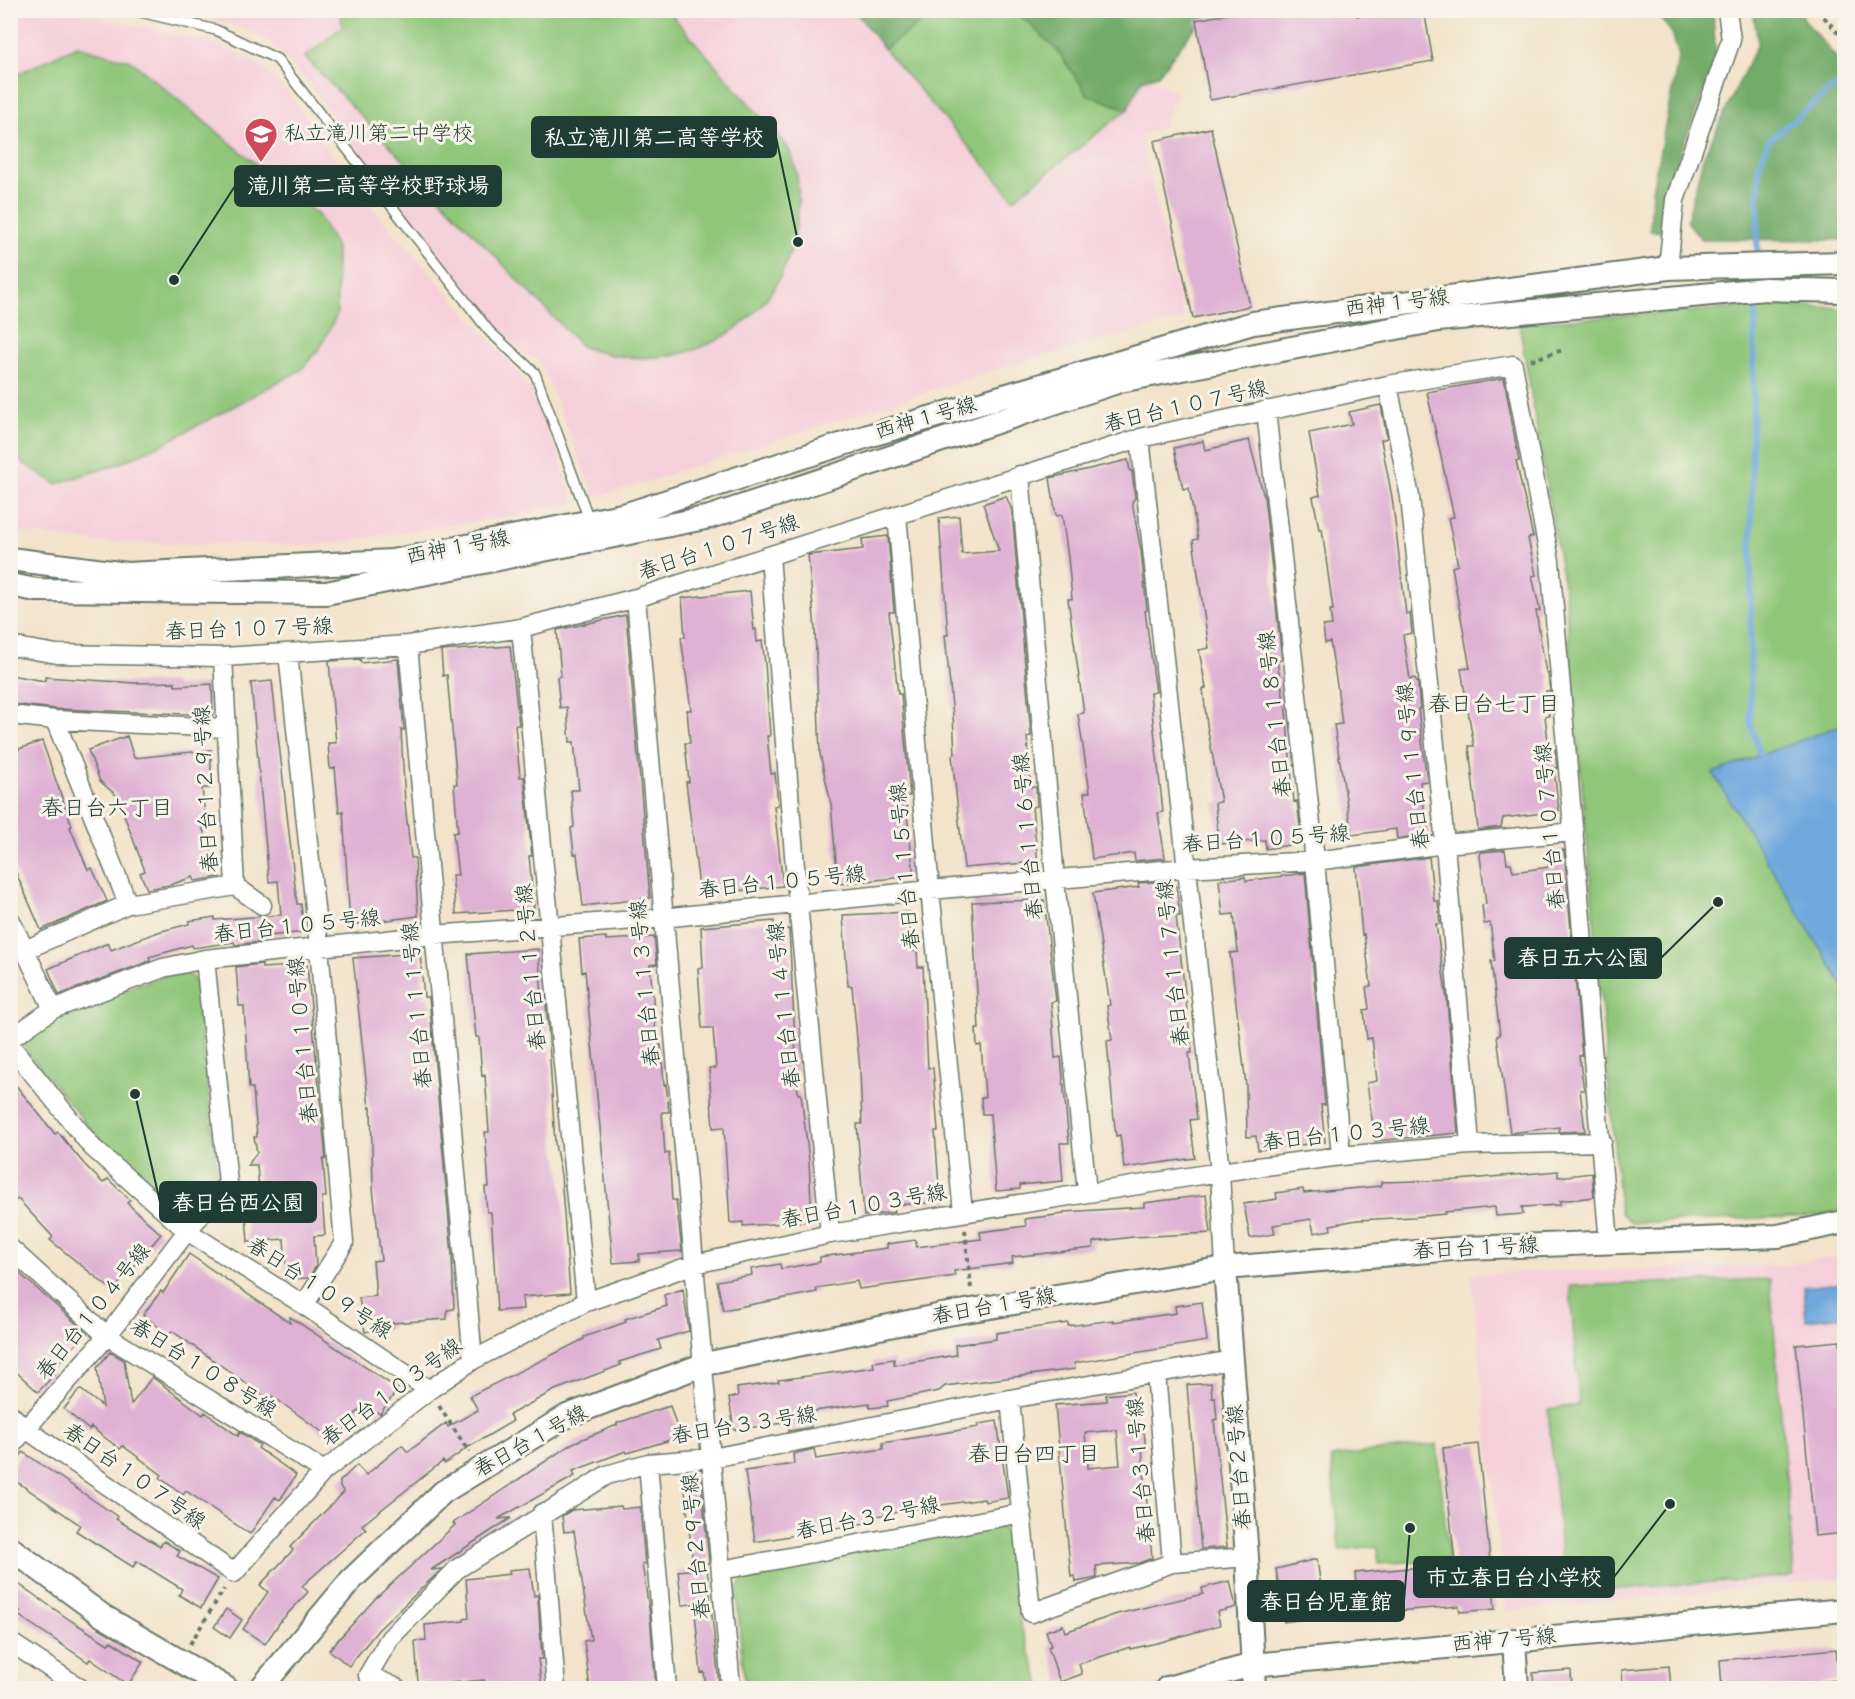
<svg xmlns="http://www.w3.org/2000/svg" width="1855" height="1699" font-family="Kalam,'Klee One',sans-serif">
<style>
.built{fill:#f5cfda}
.green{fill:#8fc679;stroke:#578256;stroke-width:1.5}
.forest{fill:#73ab69;stroke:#49744e;stroke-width:1.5}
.water{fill:#6fa8de;stroke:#477289;stroke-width:1.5}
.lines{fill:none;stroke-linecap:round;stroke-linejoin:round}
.stream{stroke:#6fa8de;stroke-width:6}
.building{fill:#dfb1d4;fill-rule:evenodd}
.service-casing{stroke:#697768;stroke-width:12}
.minor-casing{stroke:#697768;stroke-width:21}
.tertiary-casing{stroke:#697768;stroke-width:26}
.path{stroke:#697768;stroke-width:4;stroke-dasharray:4.5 4.5;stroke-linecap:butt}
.service{stroke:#fff;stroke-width:9}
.minor{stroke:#fff;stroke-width:18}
.tertiary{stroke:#fff;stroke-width:22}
.labels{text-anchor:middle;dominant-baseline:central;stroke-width:6;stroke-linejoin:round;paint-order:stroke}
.poi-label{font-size:21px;fill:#1f3d34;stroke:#f7f3e8;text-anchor:start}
.street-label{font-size:21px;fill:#1f3d34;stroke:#f7f3e8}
.neighbourhood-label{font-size:22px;fill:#1f3d34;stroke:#f7f3e8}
.leader{fill:none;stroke:#1f3d34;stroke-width:2}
.callout-dot{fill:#1f3d34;stroke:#f7f3e8;stroke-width:2}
.callout{fill:#1f3d34;stroke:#1f3d34;stroke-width:2}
.callout-label{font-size:22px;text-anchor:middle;font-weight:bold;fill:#fff}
</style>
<rect width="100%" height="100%" fill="#f7f3e8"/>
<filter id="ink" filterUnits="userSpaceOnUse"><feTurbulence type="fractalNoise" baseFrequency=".0167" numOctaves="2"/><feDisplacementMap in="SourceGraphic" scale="12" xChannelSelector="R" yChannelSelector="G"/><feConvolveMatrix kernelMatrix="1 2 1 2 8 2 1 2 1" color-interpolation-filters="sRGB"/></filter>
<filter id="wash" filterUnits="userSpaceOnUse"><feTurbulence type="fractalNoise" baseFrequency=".008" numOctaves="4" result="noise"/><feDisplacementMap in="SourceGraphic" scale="24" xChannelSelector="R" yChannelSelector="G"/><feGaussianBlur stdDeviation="1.35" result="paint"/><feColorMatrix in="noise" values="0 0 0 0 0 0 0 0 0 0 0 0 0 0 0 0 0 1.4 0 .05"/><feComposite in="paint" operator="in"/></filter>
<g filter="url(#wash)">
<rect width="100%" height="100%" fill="#f3e3ca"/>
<path class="built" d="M11 11H72L217 44 258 63 288 93 360 194 515 369 540 403 574 502 514 516 318 545 98 542 11 531Z
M170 11H855L884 49 937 11H1016L1058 51 1142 80 1150 78 1177 93 1163 127 1140 135 1184 319 1024 361 595 498 543 368 535 357 524 355 471 299 465 282 395 203 308 82 270 42 242 27Z
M1844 1256V1579L1506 1611 1471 1274 1781 1265Z"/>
<path class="green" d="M340 11H668C696 43 724 75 752 107 763 120 780 133 788 148 799 167 800 198 797 219 785 329 681 382 582 347L305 57 342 27Z
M937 11H1016L1058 51 1088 95 1128 109 1014 199 884 49Z
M77 46 131 61 318 215 336 247 337 314 320 348 301 370 167 442 118 464 56 484 11 455V77Z
M1780 305 1844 308V1210L1820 1216 1631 1223 1620 1212 1565 594 1519 323Z
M183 970 195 980 217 1171 185 1211 101 1142 22 1046 28 1033 105 995Z
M1770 1279 1794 1576 1565 1593 1548 1409 1579 1405 1570 1286Z
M1437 1444 1449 1559 1379 1564 1377 1546 1339 1550 1331 1457Z
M1000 1527 1010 1533 1020 1624 1042 1688H745L736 1591 747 1571Z"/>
<path class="forest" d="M855 11H937L884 49Z
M1016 11H1208L1158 75 1142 80 1128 109 1088 95 1058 51Z
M1654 11H1713L1716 61 1665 191V232L1650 231 1652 190 1679 56 1672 33Z
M1753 11H1801L1805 21 1844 67V240L1701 239 1687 221 1703 158 1758 43Z"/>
<path class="water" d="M1844 724V987L1713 773Z
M1844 1283V1316L1806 1320 1803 1287Z"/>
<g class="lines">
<path class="stream" d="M1757 260 1759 165 1769 140 1844 79
M1756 294 1752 429 1750 721 1759 752 1764 761"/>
</g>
<g id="blocks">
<path class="building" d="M1248 10H1355L1357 16 1389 10H1424L1433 61 1210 100 1196 20Z
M1211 128 1250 306 1193 318 1154 141Z
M1504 378 1519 461H1516L1533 537 1528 538 1536 575 1532 576 1540 611H1536L1546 673H1548L1550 691H1546L1549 716H1545L1549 749H1555L1557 768 1554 769 1559 811 1503 818 1501 827 1478 830 1469 746H1474L1461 669 1470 668 1452 567 1458 565 1448 518 1454 517 1427 392Z
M1381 405 1387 438 1381 440 1392 497 1406 614 1410 613 1412 633 1403 635 1410 679 1415 678 1418 684 1420 709H1418L1427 781 1420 782 1428 833 1397 839 1396 829 1352 835 1334 725 1342 724 1337 685 1330 642 1325 643 1323 626 1332 625 1330 610H1333L1322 529H1319L1313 497 1320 495 1309 433 1352 424 1349 412Z
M1249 440 1264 497 1282 660 1277 661 1286 711 1294 802 1297 801 1302 843 1266 849 1265 840 1219 844 1215 803 1221 802 1207 725 1203 689 1206 688 1199 650 1209 648 1193 540 1198 539 1189 488 1183 489 1174 448 1203 441 1205 450Z
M1128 460 1130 471H1132L1135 498 1132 502 1141 551 1147 610 1145 611 1156 692 1150 693 1163 812 1158 813 1165 858 1135 861 1134 853 1092 859 1084 793 1090 792 1078 714 1084 713 1068 599H1072L1068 557 1062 515 1056 516 1050 478Z
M1006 496 1012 511 1031 736 1027 737 1031 787H1036L1037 806 1032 807 1038 862 964 868 952 755 955 754 953 716 945 635H948L939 518 959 516 962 554 999 551 983 504Z
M888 536 894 612H889L898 694H901L910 796H905L914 876 838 884 831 804 820 754 815 629 808 555 863 549 862 539Z
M750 591 754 630 756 629 757 642 762 641 765 663 770 736H767L771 774 775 773 778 805 774 806 783 886 700 895 686 782H689L685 743H690L687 710H691L681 637H685L682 598Z
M626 615 650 898 583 906 577 854H574L571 828 574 827 571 790H579L574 742H570L567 707 560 708 557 677 561 676 557 630Z
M510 646 519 725H515L520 777H524L532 856H529L534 909 456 914 452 875H458L453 833 458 832 454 784H457L447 675 443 676 441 651Z
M360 659 361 663 398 659 404 730H401L405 803 411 858H415L418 916 350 925 343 811 339 812 335 768 330 769 328 743H336L329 661Z
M10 675 45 681V677L135 683 175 682V686L212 684 213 715 56 709 10 704Z
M272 681 297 904H301L304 932 260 937V942L235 945 234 942 193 948 192 945 149 957 150 961 59 995 48 969 108 943 111 950 158 932 189 924V921L215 917V920L281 915 278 881 269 882 251 683Z
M127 736 134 758 211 750V788H202L205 817 199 818 220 877 195 881 193 877 170 885 147 889 140 873 145 871 117 796 100 781 88 750Z
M42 741 72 826 70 827 88 870 92 868 107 901 41 930 10 859V752Z
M1505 850 1507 863H1511L1513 872 1549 867 1547 852 1564 850 1582 1056H1579L1584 1090H1580L1585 1131 1559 1132V1127L1510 1133 1497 1036 1500 1035 1491 961H1495L1490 923 1484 924 1482 905 1486 904 1480 856 1481 852Z
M1429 857 1434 901H1438L1440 924H1436L1447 1000 1458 1133 1375 1141 1367 1083 1377 1081 1372 1038 1367 1039 1364 1010 1369 1009 1366 987 1371 986 1364 934 1362 935 1356 867Z
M1305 873 1325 1105H1321L1325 1142 1258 1150 1256 1136 1247 1137 1246 1085 1230 953 1238 952 1234 914 1223 915 1219 880 1245 877 1246 881Z
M1168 881 1169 886 1176 885 1180 916H1176L1192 1053H1189L1197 1119 1190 1120 1195 1158 1124 1168 1120 1135 1116 1136 1114 1119 1107 1041 1112 1040 1107 1006 1110 1005 1093 893 1139 887 1138 883Z
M1044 900 1056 1001 1051 1002 1055 1058 1061 1057 1069 1143H1060L1063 1181 1020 1185V1189L996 1191 990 1114H982L981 1098 985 1097 981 1045 977 1046 976 1029H979L972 902Z
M909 912 911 951H917L918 967H923L928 1068H933L938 1131H935L940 1202 894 1205 895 1212 864 1216 857 1124H862L860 1070 852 986H848L843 915Z
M774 921 775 930 789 929 798 1094H801L809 1161 812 1221 743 1226V1222L730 1223 724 1127 713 1128 709 1068H716L713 1028H702L698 968 703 967 701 927Z
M606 937V940L654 937 657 964 650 965 657 1046 661 1045 664 1085 666 1084 669 1112H662L665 1154 669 1153 672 1200H676L682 1251 639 1254V1261L613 1263 585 971 582 972 579 939Z
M538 949 542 995H545L548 1025 555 1144 561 1175 570 1293 522 1297 523 1309 497 1311 491 1212H487L485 1187H489L485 1132H489L485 1075 482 1076 479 1037H476L468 954Z
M420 953 424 997H429L452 1255 454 1309 447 1310V1319L392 1323 393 1327 365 1332 359 1298 376 1296 373 1261 381 1260 373 1188 371 1107 369 1108 353 958Z
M262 964V968L307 965 326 1159H323L326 1197H322L325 1235 314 1236 316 1266 308 1278 287 1279 284 1239 248 1242 246 1216 261 1215 257 1165H248L257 1152 254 1137H257L253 1088H249L244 1006H239L236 967Z
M10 1078 55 1134 58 1132 84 1164 103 1183 108 1179 130 1200 127 1203 161 1234 113 1291 50 1240 53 1237 18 1199 10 1205Z
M1558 1171V1177L1592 1173 1594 1197 1560 1201V1205L1522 1207 1523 1214 1496 1216 1495 1207 1445 1212V1214L1413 1217 1357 1220 1330 1225 1331 1230 1314 1233 1311 1219 1273 1225 1275 1234 1250 1238 1244 1204 1277 1199 1276 1193 1303 1189 1304 1193 1381 1186V1182L1458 1180Z
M1206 1195 1211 1233 1133 1237 1093 1242V1248L1012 1257 1013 1263 954 1271 955 1276 859 1289 857 1281 816 1288 817 1292 723 1310 717 1281 752 1275 751 1269 780 1264 781 1269 820 1262V1257L887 1248V1244L916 1240V1247L981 1239 980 1232 1026 1226 1025 1219 1064 1214V1212L1144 1207V1203Z
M189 1254 290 1323V1317L398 1389 380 1414 364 1403 335 1441 272 1396 270 1400 172 1331 169 1335 143 1315 161 1291 163 1293Z
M10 1265 87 1333 51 1370 55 1374 38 1392 10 1366Z
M683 1289 689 1331 658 1340 661 1349 619 1362 621 1365 555 1390 509 1415 513 1421 467 1448 445 1464 443 1461 362 1525 366 1529 302 1586 308 1592 280 1622 265 1644 243 1629 268 1592 260 1585 293 1550 290 1547 344 1492 340 1487V1481L357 1465 366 1475 402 1445 408 1452 446 1423 448 1427 478 1410 470 1396 584 1339V1337L626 1322 625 1319 667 1306 664 1295Z
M1202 1302 1207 1341 1074 1363 1075 1369 945 1386 939 1391 887 1401 888 1406 870 1408 869 1403 808 1412 811 1427 789 1431 788 1424 784 1423 734 1430 729 1398 738 1396 737 1388 779 1382 778 1380 874 1367 873 1362 894 1359V1365L956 1355 955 1345 996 1339V1333L1068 1323V1326L1113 1320V1322L1176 1313 1175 1306Z
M1840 1341 1845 1391V1533L1815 1536 1796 1345Z
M110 1352 124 1360 131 1405 152 1377 203 1415 205 1412 238 1436 240 1432 260 1445 258 1448 296 1475 280 1500 275 1497 250 1534 186 1491 183 1495 160 1478 162 1475 123 1446 120 1449 91 1427 89 1430 64 1409 80 1389 103 1407 97 1368Z
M1211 1383 1212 1398 1215 1397 1217 1419 1214 1420 1227 1547 1201 1549 1187 1385Z
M1133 1392 1137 1433 1144 1432 1146 1449H1142L1152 1558 1139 1563 1096 1566 1097 1578 1076 1582 1075 1576 1071 1577 1055 1405 1107 1401 1106 1395ZM1117 1430 1120 1465 1088 1468 1085 1433Z
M670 1406 680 1437 627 1453 626 1451 573 1471 575 1476 498 1519 511 1518 431 1570 442 1569 378 1630 349 1666 329 1650 374 1600 455 1525 453 1523 573 1443 617 1425V1423Z
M997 1421 1008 1498 985 1502 984 1499 919 1508 876 1516 877 1521 755 1542 745 1471 794 1464 793 1454 814 1449 816 1459 883 1449V1443L979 1427 978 1424Z
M1478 1444 1495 1609 1460 1612 1459 1606 1359 1614 1355 1573 1455 1564 1443 1448Z
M23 1452 118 1517 116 1519 160 1546 164 1541 180 1551 177 1556 218 1579 201 1608 179 1595 182 1589 137 1561 133 1567 92 1541 76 1531 80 1525 10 1477V1471Z
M701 1479 709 1563 693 1565 684 1481Z
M621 1506 622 1509 640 1507 645 1564H642L650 1615 656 1689H590L584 1641 591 1640 574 1531 564 1532 562 1516 572 1510Z
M1317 1559 1325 1616 1284 1622 1276 1569Z
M530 1568 534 1596 537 1595 538 1598 542 1659H538L542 1689H485L484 1680 449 1683V1687L430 1688 429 1681 418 1682 415 1641 426 1640 425 1625 464 1621V1619L469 1618 466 1579 510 1574 509 1570Z
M707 1568 719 1683 706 1685 704 1672 701 1673 694 1604 682 1605 678 1571Z
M10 1578 70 1620 108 1644 111 1641 143 1662 128 1685 90 1659 88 1662 18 1615 20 1611 10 1604Z
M1230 1581 1236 1607 1217 1612 1220 1625 1161 1642 1130 1649V1647L1079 1664 1082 1674 1060 1682 1048 1647 1051 1646 1046 1631 1063 1625 1065 1632 1117 1614 1203 1594 1202 1588Z
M226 1609 242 1620 230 1638 214 1627Z
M1836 1649 1839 1680 1821 1682 1822 1689H1722L1720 1660Z
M1669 1666 1671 1689H1623L1622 1670Z
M1571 1670 1572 1689H1534L1533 1673Z"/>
</g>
</g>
<g filter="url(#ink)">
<use href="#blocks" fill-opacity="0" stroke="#697768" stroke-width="1.5"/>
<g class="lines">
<defs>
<path id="service" d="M132 10 216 30 277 59 489 331 535 373 590 522"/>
<path id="minor" d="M1668 268 1675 200 1731 40 1727 10
M1388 385 1410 497 1445 844 1470 1145
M1266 410 1315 861 1341 1156
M1140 438 1220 1172 1225 1268
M1020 475 1055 879 1087 1192
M897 515 930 890 963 1212
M770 556 798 904 830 1234
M636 598 731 1688
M521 628 586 1302
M408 645 473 1360
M10 646 57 654 223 657 408 645 521 628 636 598 1140 438 1388 385 1513 365 1550 561 1609 1243
M288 653 319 946 344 1243 304 1305
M223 657 235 886 262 905
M10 715 55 720 225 728
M55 720 128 904
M10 919 53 1009
M25 950 128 904 235 886
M10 1039 53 1009 163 968 205 959 434 935 662 918 930 890 1186 868 1315 861 1445 844 1574 832
M10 1045 92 1147 187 1231 304 1305 429 1390
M10 1248 107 1336 324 1471
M1156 1373 1172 1563
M1010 1399 1031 1613 1172 1563 1247 1557
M10 1414 26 1429 234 1573 324 1471 429 1390 473 1360 586 1302 695 1264 830 1234 1220 1172 1341 1156 1470 1145 1602 1142
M10 1447 107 1336 187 1231 228 1183 205 959
M648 1463 667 1688
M542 1513 556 1688
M722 1570 1022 1513
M10 1642 80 1688
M397 1688 368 1675 390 1638 457 1569 607 1475 648 1463 712 1458 1010 1399 1232 1360"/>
<path id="tertiary" d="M10 559 127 574 392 561 627 514 868 436 1253 323 1668 268 1844 263
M10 585 36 590 326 593 710 517 1120 381 1438 320 1765 289 1844 291
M1225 1268 1247 1557 1254 1688
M10 1548 103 1616 226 1688
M1514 1640 1517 1688
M261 1688 351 1580 443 1492 567 1416 705 1364 942 1315 1225 1268 1465 1248 1778 1236 1844 1222
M1167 1688 1252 1665 1844 1610"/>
</defs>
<use href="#service" class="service-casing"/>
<use href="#minor" class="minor-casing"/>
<use href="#tertiary" class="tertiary-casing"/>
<path class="path" d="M1818 10 1844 40
M1531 360 1563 350
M965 1230 971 1288
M439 1406 469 1452
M190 1644 224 1589"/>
<use href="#service" class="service"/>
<use href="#minor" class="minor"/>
<use href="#tertiary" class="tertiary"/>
</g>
</g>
<defs>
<symbol id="school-pin" viewBox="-11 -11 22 30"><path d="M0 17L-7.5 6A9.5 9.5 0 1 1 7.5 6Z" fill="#d1495b" stroke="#f7f3e8"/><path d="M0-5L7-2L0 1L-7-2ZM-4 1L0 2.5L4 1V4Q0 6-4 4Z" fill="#fff"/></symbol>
</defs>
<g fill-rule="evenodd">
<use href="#school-pin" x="242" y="115" width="38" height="52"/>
</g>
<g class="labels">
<g class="poi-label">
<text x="284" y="134">私立滝川第二中学校</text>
</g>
<g class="street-label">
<text transform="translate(1397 304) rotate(-7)">西神１号線</text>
<text transform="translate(1186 407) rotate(-13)">春日台１０７号線</text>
<text transform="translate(926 419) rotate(-16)">西神１号線</text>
<text transform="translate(458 548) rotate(-11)">西神１号線</text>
<text transform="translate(719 548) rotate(-18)">春日台１０７号線</text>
<text transform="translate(249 630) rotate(-2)">春日台１０７号線</text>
<text transform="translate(1276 714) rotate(-96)">春日台１１８号線</text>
<text transform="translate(1414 766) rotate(-96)">春日台１１９号線</text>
<text transform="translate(207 789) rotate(-93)">春日台１２９号線</text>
<text transform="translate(1551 826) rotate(-95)">春日台１０７号線</text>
<text transform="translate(1029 836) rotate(-95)">春日台１１６号線</text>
<text transform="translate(1266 840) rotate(-4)">春日台１０５号線</text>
<text transform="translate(906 866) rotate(-95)">春日台１１５号線</text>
<text transform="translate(782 883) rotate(-6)">春日台１０５号線</text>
<text transform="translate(297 927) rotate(-6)">春日台１０５号線</text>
<text transform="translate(1174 963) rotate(-96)">春日台１１７号線</text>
<text transform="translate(532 967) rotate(-95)">春日台１１２号線</text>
<text transform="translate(646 983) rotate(-95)">春日台１１３号線</text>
<text transform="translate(418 1005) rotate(-95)">春日台１１１号線</text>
<text transform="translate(785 1005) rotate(-96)">春日台１１４号線</text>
<text transform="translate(304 1040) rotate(-95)">春日台１１０号線</text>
<text transform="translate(1346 1135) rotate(-6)">春日台１０３号線</text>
<text transform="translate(864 1207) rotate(-10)">春日台１０３号線</text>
<text transform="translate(1476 1249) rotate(-3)">春日台１号線</text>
<text transform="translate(319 1289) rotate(33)">春日台１０９号線</text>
<text transform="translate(994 1307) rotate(-10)">春日台１号線</text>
<text transform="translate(94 1312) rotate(-51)">春日台１０４号線</text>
<text transform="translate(203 1369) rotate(32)">春日台１０８号線</text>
<text transform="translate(392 1393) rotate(-36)">春日台１０３号線</text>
<text transform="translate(744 1426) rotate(-9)">春日台３３号線</text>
<text transform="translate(531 1442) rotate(-29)">春日台１号線</text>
<text transform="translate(1240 1467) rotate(-94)">春日台２号線</text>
<text transform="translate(1142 1470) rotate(-95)">春日台３１号線</text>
<text transform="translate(134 1477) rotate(35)">春日台１０７号線</text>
<text transform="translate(868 1519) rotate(-11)">春日台３２号線</text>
<text transform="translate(697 1546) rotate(-95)">春日台２９号線</text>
<text transform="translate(1504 1641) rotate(-5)">西神７号線</text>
</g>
<g class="neighbourhood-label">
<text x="1494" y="705">春日台七丁目</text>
<text x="107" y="809">春日台六丁目</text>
<text x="1034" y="1455">春日台四丁目</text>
</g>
</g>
<path class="leader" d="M798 242L776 137M174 280L235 186M1718 902L1661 958M135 1094L160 1202M1670 1504L1614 1577M1410 1528L1404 1601"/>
<g class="callout-dot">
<circle cx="798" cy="242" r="6"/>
<circle cx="174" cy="280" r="6"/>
<circle cx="1718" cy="902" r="6"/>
<circle cx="135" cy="1094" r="6"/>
<circle cx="1670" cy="1504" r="6"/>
<circle cx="1410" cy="1528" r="6"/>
</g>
<g class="callout">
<rect x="532" y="117" width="244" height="40" rx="6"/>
<rect x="235" y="166" width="266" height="40" rx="6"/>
<rect x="1505" y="938" width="156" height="40" rx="6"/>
<rect x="160" y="1182" width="156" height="40" rx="6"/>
<rect x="1414" y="1557" width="200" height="40" rx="6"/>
<rect x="1248" y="1581" width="156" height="40" rx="6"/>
</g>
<g class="callout-label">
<text x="654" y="145">私立滝川第二高等学校</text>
<text x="368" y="193">滝川第二高等学校野球場</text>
<text x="1583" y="965">春日五六公園</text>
<text x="238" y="1210">春日台西公園</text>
<text x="1514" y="1585">市立春日台小学校</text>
<text x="1326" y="1609">春日台児童館</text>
</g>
<rect width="1855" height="1699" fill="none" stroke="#f7f3e8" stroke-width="36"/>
</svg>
